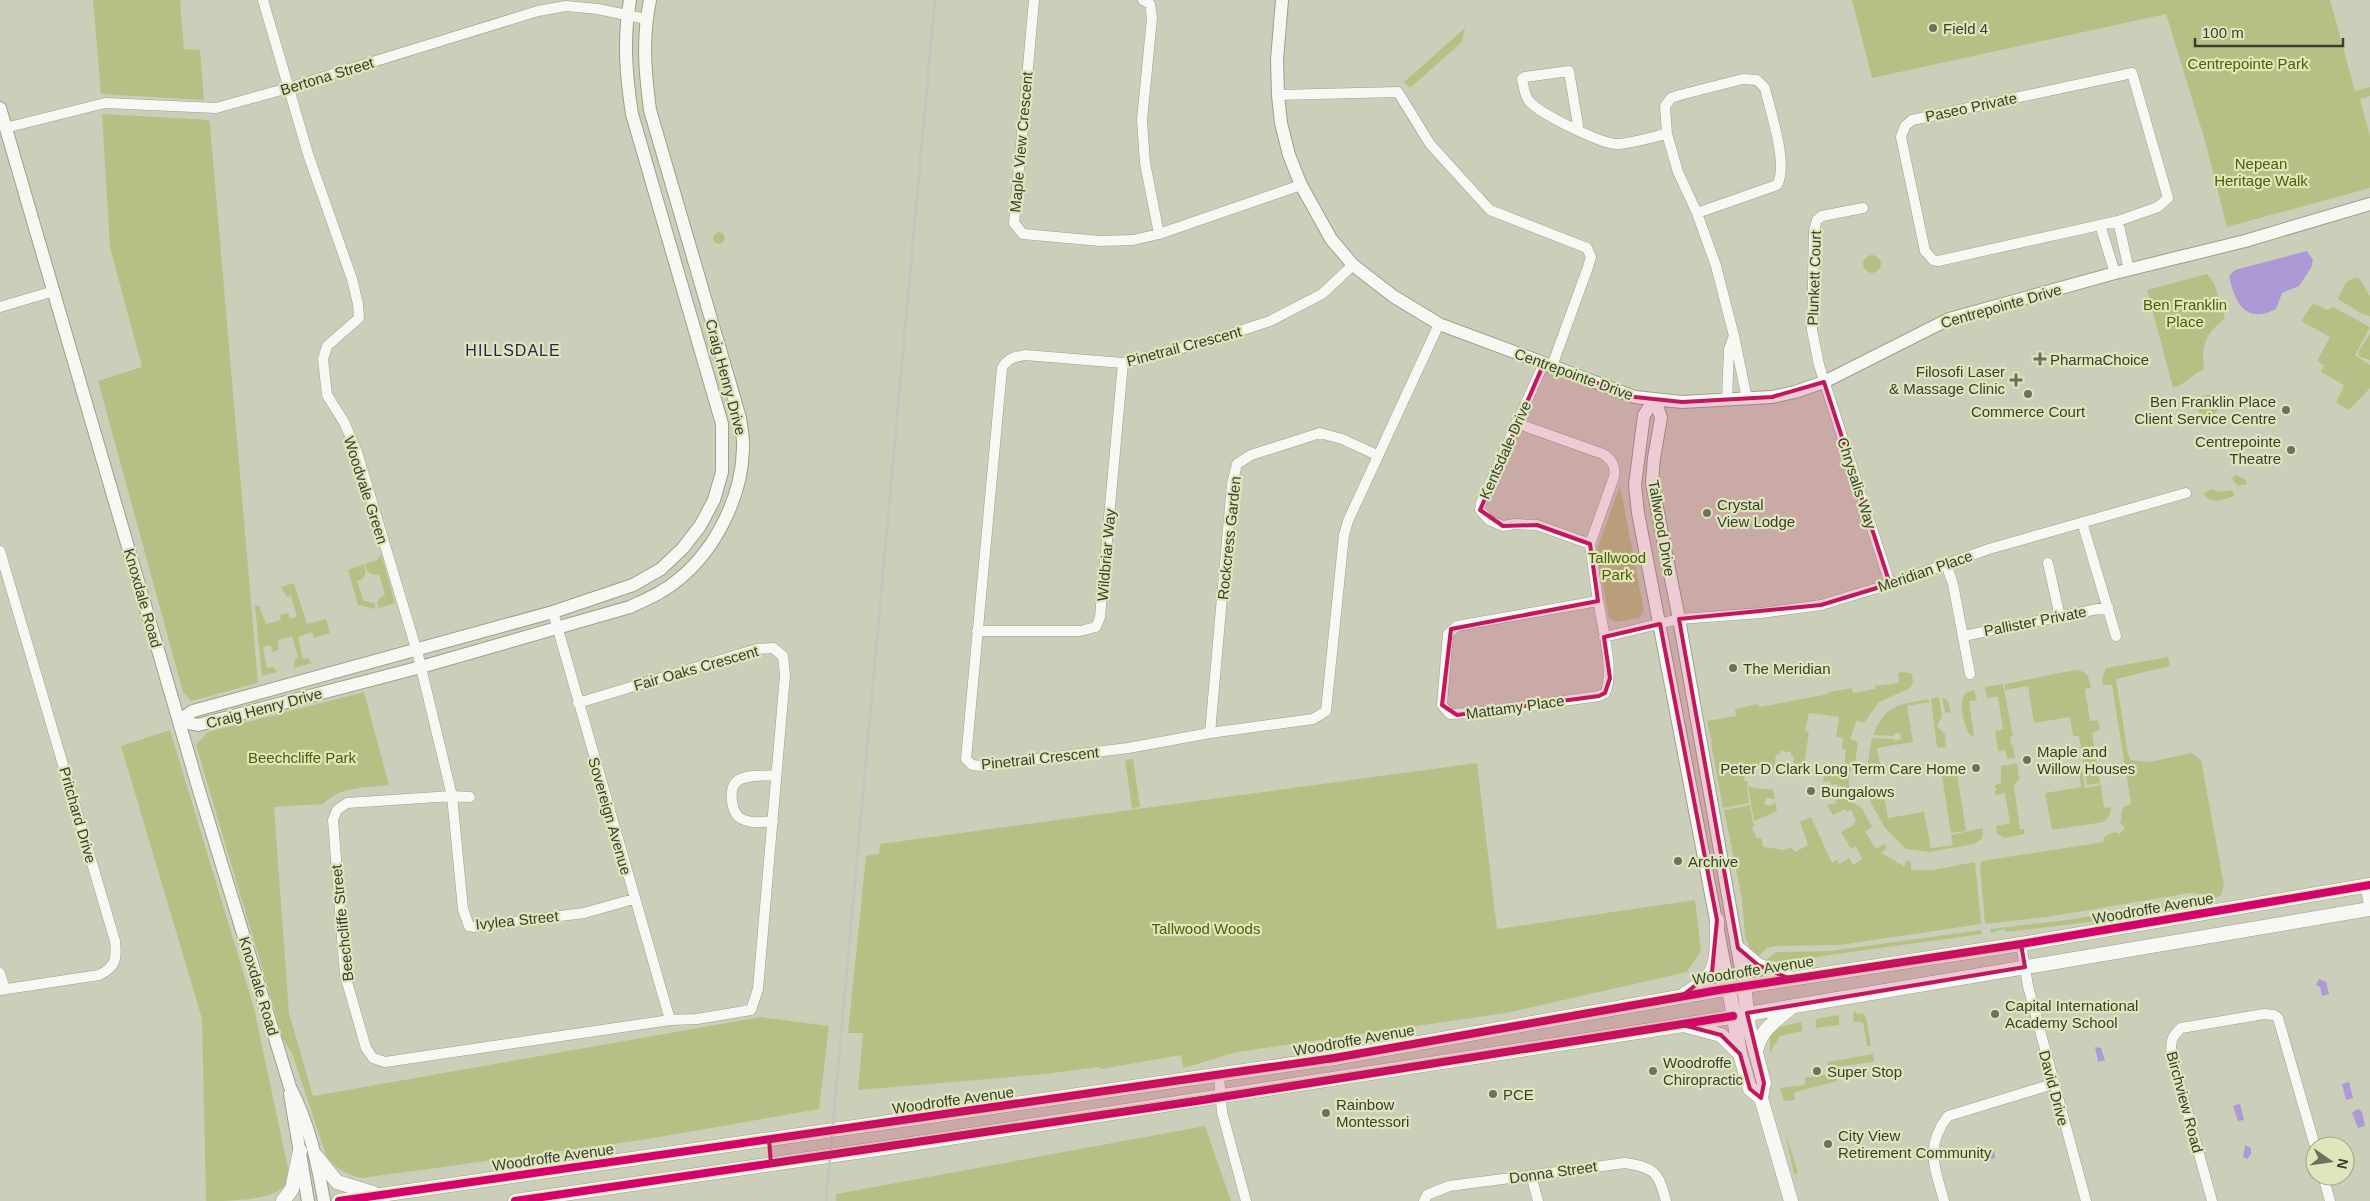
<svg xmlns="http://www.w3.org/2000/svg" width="2370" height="1201" font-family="Arial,sans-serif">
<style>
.green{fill:#b7c084}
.water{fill:#ac99d6}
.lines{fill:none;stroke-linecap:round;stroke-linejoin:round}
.minor-casing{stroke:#9c9f8e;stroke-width:11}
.tertiary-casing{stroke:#9c9f8e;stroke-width:14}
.secondary-casing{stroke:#9c9f8e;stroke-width:15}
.minor{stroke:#f7f8f4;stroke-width:10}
.tertiary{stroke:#f7f8f4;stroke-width:12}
.secondary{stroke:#f7f8f4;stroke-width:14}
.rail{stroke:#c4c6bf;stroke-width:3}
.cycleway-casing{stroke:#dee6bc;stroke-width:11}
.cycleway{stroke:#d6006c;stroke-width:8}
.marked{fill:#c2185b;fill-opacity:0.2;stroke:#c2185b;stroke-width:4;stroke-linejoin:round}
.poi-dot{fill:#6d715e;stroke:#dee6bc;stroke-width:2}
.labels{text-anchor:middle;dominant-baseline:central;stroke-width:4.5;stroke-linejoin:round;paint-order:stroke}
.poi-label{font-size:15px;fill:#3b3e2d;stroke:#dee6bc;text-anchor:start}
.park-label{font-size:15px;fill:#535c01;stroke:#dee6bc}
.street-label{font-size:15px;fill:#3b3e2d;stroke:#dee6bc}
.neighbourhood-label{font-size:16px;letter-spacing:1px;fill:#301b55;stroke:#dee6bc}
</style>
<rect width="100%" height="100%" fill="#cbcfb9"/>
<path class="green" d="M93 0H180L184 49 200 50 204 100 101 94Z
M1852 0H2330L2355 91 2370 87V96L2360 99 2370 136V188L2227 227 2205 141 2166 14 1872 78Z
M1465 28 1462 42 1410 88 1404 82Z
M102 114 209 120 210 125 258 683 191 701 183 692 98 381 142 367 110 247Z
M713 238a6 6 0 1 1 12 0a6 6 0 1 1-12 0Z
M1863 264a9 9 0 1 1 18 0a9 9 0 1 1-18 0Z
M2207 274 2214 283 2225 318C2206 334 2201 344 2204 369 2192 374 2185 385 2173 388L2147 290Z
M2354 278H2359L2370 296V316L2362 314 2338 299 2346 282Z
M2313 303 2327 310 2333 307 2370 327 2355 355 2370 365V388L2349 410 2336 403 2344 385 2321 372 2324 365 2317 361 2330 337 2301 321Z
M2370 333V360L2360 357 2358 353Z
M2197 406a11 11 0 1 1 22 0a11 11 0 1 1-22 0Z
M2235 475 2245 479 2247 484 2238 486 2232 479Z
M1620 486 1644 611 1639 618 1616 622 1609 618 1597 555 1598 546Z
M2213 489 2217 492 2232 490 2235 496 2218 501 2208 499 2203 493Z
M381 554 395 603 379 608 377 603 381 597 385 595 379 574 373 575 367 571 365 564 377 560Z
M364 564 366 572 363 579 357 581 364 602 367 601 375 604V609L358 605 348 570Z
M294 583 307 624 326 619 330 633 314 638 312 632 298 637 303 659 308 658 312 663 294 668 295 658 298 657 292 636 278 640 279 650 272 652 271 645 263 647 267 668 273 667 277 672 262 676 255 606H259L266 624 281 620 280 615 288 613 290 619 297 617 291 596 287 597 281 587Z
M2168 657 2170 666 2116 679 2128 754 2131 760 2150 762 2191 753 2201 760 2224 885 2221 895 2215 898 2203 894 2190 893 2053 916 1985 924 1980 865 1982 861 2103 842 2105 836 2115 832 2119 834 2125 828 2120 823 2123 807 2131 804 2112 685H2103L2102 679 2106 668Z
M2075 670C2087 671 2089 676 2091 688L2085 689 2090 721 2098 720 2100 729 2092 733 2097 765 2106 764 2107 773 2099 776 2100 783 2087 785 2079 736H2073L2070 717 2034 723 2028 686 2005 690V684Z
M1904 672 1912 674 1913 682 1910 688 1879 702 1864 723 1857 720 1850 739 1858 742 1855 763 1849 773V788L1838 789 1837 784 1831 785 1830 781 1823 782 1825 767 1839 769 1840 766H1844L1846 750 1842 749 1843 738 1836 737 1839 717 1809 713 1805 731 1809 732 1803 773 1792 771 1794 757 1791 756V752L1780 751 1779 755 1776 754 1774 769 1751 764 1749 770H1746L1744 781H1748L1747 788 1749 803 1723 808 1711 743 1712 739H1711L1707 721 1736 716 1735 709 1758 704 1759 707 1765 706 1828 694V692L1852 688 1853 693 1875 689V686L1899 683 1898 673Z
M2003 684 2013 736 2010 737 2011 745H2013L2015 758 2007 759 2005 750 1998 751 1995 731 2003 729 1998 697 1987 698 1985 687Z
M1974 690 1977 700 1969 701 1974 736H1971C1964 729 1958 703 1965 693Z
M364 692 389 785C364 788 341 786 323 804L274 807 289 1013 313 1096 761 1017 829 1026 819 1109 648 1139 362 1178C345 1174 336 1169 326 1155L292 1053 283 1039 196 745 208 732Z
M1939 697 1942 716 1937 726 1945 734 1946 747 1937 748 1931 699Z
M1942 697 1948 701 1951 712 1945 713Z
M1928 699 1929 702 1907 706 1913 742 1877 748 1882 773 1877 774 1876 767 1867 768 1872 738 1895 739V741L1901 739 1900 733 1894 734V736L1873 735C1887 703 1896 706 1928 699Z
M170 730 254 1008 288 1168C288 1173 288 1179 286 1184 276 1201 226 1201 206 1201L202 1019 121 746Z
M1133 759 1140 807 1132 808 1125 760Z
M1477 763 1497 929 1695 900 1701 951 1687 972 1506 1013 1237 1052 1187 1067 1183 1068 1181 1055 1101 1069 1098 1067 1046 1074 858 1090 863 1033H848L866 856 879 854 880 844Z
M2017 763 2019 779 2014 786 2020 829H2024V834L2005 838 1997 834 1996 826 2010 823 2005 793 1995 795V790L1998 789 1995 788V785L2001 783V766Z
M2078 764H2081L2085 788 2101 785 2104 808 2111 807 2110 815 2104 822 2052 830 2045 793 2081 787Z
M1874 770 1878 796 1884 795 1888 818 1924 812 1931 848 1953 845 1951 835 1983 828 1982 839 1974 844 1930 852 1906 849 1885 828 1870 801V797L1877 795 1874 773 1867 774V771Z
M1957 773 1966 831 1951 833 1942 776Z
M1748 787 1773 790 1775 799 1766 798 1764 804 1770 806 1775 802 1777 811 1754 821Z
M1850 791 1854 803 1862 808 1872 827 1865 832 1876 849 1884 844 1887 847 1881 853 1904 866 1907 860 1911 863V870H1932L1975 862 1981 924 1840 945 1776 946 1767 948 1759 956 1750 948 1745 937 1742 899 1724 810 1750 805 1753 823 1755 826 1752 828 1757 839 1761 837 1763 847 1785 850 1791 847 1795 852 1808 845 1800 822 1811 817 1832 863 1837 860 1839 864 1849 858 1853 865 1862 859 1856 846 1851 849 1841 832 1854 825 1853 823 1856 821 1851 810 1847 812 1846 809 1833 815 1827 805 1836 803 1835 797 1839 796V792Z
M2192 900 2202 903 2082 923 2006 932 2005 929 1991 933 1990 929 2067 920Z
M1981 930 1982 934 1779 962 1766 960 1776 952 1830 951Z
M1856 1011 1857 1014 1862 1013 1866 1017 1871 1046H1867L1863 1022H1854L1853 1012Z
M1839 1015V1025L1816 1028V1019Z
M1801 1022 1803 1031 1780 1036 1770 1053V1036L1775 1028Z
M1873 1054 1874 1062 1835 1067 1837 1081 1796 1092 1794 1094 1795 1100 1784 1101 1780 1088 1805 1085V1078L1829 1074 1827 1062Z
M1205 1126 1231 1201H836V1194Z
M1785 1131 1798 1173 1794 1174Z"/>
<path class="water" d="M2307 251 2313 260 2311 268 2299 286 2282 293 2276 309C2245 325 2235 302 2229 276L2235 270Z
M2319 979 2326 982 2329 994 2322 996 2320 987 2316 985Z
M2095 1047 2101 1048 2105 1060 2098 1062Z
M2349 1082 2353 1098 2346 1100 2342 1084Z
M2240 1104 2244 1120 2238 1121 2233 1106Z
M2358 1109 2362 1112 2365 1126 2358 1128 2352 1113Z
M2245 1145 2251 1148V1154L2247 1159 2243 1157Z
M1994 1151 1995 1158 1982 1161 1980 1155Z"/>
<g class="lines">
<defs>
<path id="minor" d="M263 0 308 154 352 279 358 304 359 318 327 346 323 359 327 395 344 422 357 452 418 655 452 796 347 803 337 810 333 820 345 975 366 1048 373 1058 385 1062 670 1020 697 1019 751 1010 758 989 785 675 783 656 773 648 757 649 578 703
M1034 0 1014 223 1023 234 1100 241 1133 240 1159 234 1301 185
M1143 0 1150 4 1152 18 1142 120 1145 163 1159 234
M2132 73 2168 198 2158 207 2118 221 1938 261 1933 260 1925 251 1901 137 1905 126 1912 120Z
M1278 95 1398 92 1430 144 1490 210 1587 248 1591 257 1588 267 1552 366
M5 128 105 103 216 108 288 88 538 11 566 6 598 9 646 19
M1579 131 1569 71 1525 77 1522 79C1524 87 1524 94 1529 101 1540 114 1603 145 1618 144 1634 143 1651 137 1667 134
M1863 208 1822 216 1817 220 1814 231 1812 330 1819 365 1890 584
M1697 213 1777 185C1789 165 1770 111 1765 88L1757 80 1743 79 1680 95 1671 98 1665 106 1667 134 1678 172 1697 213 1716 266 1734 336
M2118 221 2129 270
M2100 225 2115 273
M1353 265 1322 294 1270 321 1209 341 1123 363 1025 355C1014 357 1008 358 1002 368L966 759 972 765 982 766 1128 748 1210 733 1313 719 1326 711 1344 535 1348 521 1439 324
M0 307 54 291
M1544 363 1481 503 1480 510 1489 520 1503 526 1515 524 1537 525 1590 544
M1727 400 1729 349 1734 336 1747 399
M1516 423 1603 454C1612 460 1616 466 1614 477L1590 544 1598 601 1599 604C1602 627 1615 674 1605 693L1599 696 1484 712 1450 714 1442 705 1448 634 1457 626 1598 601
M2082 522 2116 636
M0 551 115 941C117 958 116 967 99 975L0 990
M2048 563 2060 617
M1946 564 1953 584 1970 674
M553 612 670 1020
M977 631H1080L1096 627 1100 617 1123 363
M1963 636 2108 607
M1604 637 1679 619 1761 613 1821 605 1890 584 1989 549 2186 493
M1210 733 1232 484 1237 464 1251 455 1320 433 1342 439 1377 455
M470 797 452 796 463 909 469 926 474 927 584 913 634 899
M773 821C763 822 751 824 742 819 731 814 728 789 737 781 746 774 765 776 776 775
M2365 885 2370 909
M2021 944 2028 986 2086 1201
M0 973 5 989
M1219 1076 1222 1112 1246 1201
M1531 1175 1538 1201
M2323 1176 2330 1201
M1424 1201 1427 1195 1449 1186 1625 1163C1655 1168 1658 1171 1666 1201
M1944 1201C1935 1168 1924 1147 1948 1116L2053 1084
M2212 1201 2172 1056C2170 1043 2171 1037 2181 1028L2264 1014 2274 1015 2278 1018 2315 1146"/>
<path id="tertiary" d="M1282 0 1277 60 1278 95 1281 123 1289 155 1301 185 1331 239 1353 265 1393 296 1439 324 1635 397 1682 402 1772 397 1795 392 1824 382 1949 319 2115 273 2245 241 2370 204
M0 108 198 787 290 1087C309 1124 317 1160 324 1201
M1655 399 1644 415 1635 485 1638 513 1729 988
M1655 399 1661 418 1654 458 1652 483 1679 619 1744 986
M179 721 198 725 421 667 630 607C647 599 664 592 679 579 716 549 742 496 743 449 744 439 741 428 740 418L650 110C645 71 642 39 650 0
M179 721 193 711 553 612 633 585 661 569 683 548 700 526 714 500 722 472V424L632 114C626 75 623 39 630 0
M290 1094 308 1201"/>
<path id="secondary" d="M1738 948 1758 965 1788 978
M1744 986 1749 1027 1764 1083 1761 1098 1791 1201
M1729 988 1740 1054 1750 1089 1761 1098
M1685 994C1692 989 1701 984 1707 977 1720 964 1716 937 1717 920
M1687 1026 1721 1035 1740 1054
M1756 1052C1760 1030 1775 1021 1792 1007
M317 1157 337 1182 373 1193
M283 1201 292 1189 300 1151
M339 1201 1334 1058 1719 990 2021 944 2370 885
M515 1201 898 1146 1683 1025 2370 909"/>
</defs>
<use href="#minor" class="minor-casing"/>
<use href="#tertiary" class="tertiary-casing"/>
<use href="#secondary" class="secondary-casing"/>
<use href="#minor" class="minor"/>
<use href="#tertiary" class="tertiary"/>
<use href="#secondary" class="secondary"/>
<path class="rail" d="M826 1201 935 0"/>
<defs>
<path id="cycleway" d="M339 1201 1334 1058 1719 990 2021 944 2370 885
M515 1201 1203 1100 1733 1016"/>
</defs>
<use href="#cycleway" class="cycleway-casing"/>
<use href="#cycleway" class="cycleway"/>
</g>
<path class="marked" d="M1544 363 1635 397 1682 402 1772 397 1824 382 1890 584 1821 605 1679 619 1738 948 1758 965 1788 978 2021 944 2025 967 1747 1013 1764 1083 1761 1098 1750 1089 1740 1054 1721 1035 1683 1025 771 1164 769 1140 1334 1058 1682 996 1712 972 1717 920 1660 624 1604 637 1610 678 1605 693 1599 696 1457 715 1442 705 1451 629 1598 601 1590 544 1537 525 1503 526 1480 510Z"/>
<g class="poi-dot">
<circle cx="1933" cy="28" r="5"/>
<path d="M2037.5 351.5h5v5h5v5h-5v5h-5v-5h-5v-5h5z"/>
<path d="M2013.5 372.5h5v5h5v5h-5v5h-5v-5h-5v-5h5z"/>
<circle cx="2028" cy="394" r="5"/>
<circle cx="2286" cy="410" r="5"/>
<circle cx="2291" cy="450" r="5"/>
<circle cx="1707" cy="513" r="5"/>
<circle cx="1733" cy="668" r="5"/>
<circle cx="2027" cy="760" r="5"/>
<circle cx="1976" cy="768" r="5"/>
<circle cx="1811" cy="791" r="5"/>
<circle cx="1678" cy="861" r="5"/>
<circle cx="1995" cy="1014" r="5"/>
<circle cx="1653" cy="1071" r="5"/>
<circle cx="1817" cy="1071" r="5"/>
<circle cx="1493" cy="1094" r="5"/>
<circle cx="1326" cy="1113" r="5"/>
<circle cx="1828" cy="1144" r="5"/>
</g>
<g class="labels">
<g class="poi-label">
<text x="1943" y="28">Field 4</text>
<text x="2050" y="359">PharmaChoice</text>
<text x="2005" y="371" text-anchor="end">Filosofi Laser<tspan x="2005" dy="17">&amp; Massage Clinic</tspan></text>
<text x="2276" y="401" text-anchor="end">Ben Franklin Place<tspan x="2276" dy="17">Client Service Centre</tspan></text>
<text x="2028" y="411" text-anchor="middle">Commerce Court</text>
<text x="2281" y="441" text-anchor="end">Centrepointe<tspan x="2281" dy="17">Theatre</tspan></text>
<text x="1717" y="504">Crystal<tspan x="1717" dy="17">View Lodge</tspan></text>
<text x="1743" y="668">The Meridian</text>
<text x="2037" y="751">Maple and<tspan x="2037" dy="17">Willow Houses</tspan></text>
<text x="1966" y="768" text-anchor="end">Peter D Clark Long Term Care Home</text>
<text x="1821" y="791">Bungalows</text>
<text x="1688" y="861">Archive</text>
<text x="2005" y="1005">Capital International<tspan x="2005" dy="17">Academy School</tspan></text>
<text x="1663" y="1062">Woodroffe<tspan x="1663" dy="17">Chiropractic</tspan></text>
<text x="1827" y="1071">Super Stop</text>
<text x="1503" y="1094">PCE</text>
<text x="1336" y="1104">Rainbow<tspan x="1336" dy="17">Montessori</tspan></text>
<text x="1838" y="1135">City View<tspan x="1838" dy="17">Retirement Community</tspan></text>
</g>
<g class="park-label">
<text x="2248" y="63">Centrepointe Park</text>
<text x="2261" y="163">Nepean<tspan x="2261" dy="17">Heritage Walk</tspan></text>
<text x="2185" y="304">Ben Franklin<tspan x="2185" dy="17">Place</tspan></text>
<text x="1617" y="557">Tallwood<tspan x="1617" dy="17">Park</tspan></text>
<text x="302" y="757">Beechcliffe Park</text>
<text x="1206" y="928">Tallwood Woods</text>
</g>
<g class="street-label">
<text transform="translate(327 76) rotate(-17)">Bertona Street</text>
<text transform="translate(1971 107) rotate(-12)">Paseo Private</text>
<text transform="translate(1021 142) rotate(-85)">Maple View Crescent</text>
<text transform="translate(1814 278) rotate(-88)">Plunkett Court</text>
<text transform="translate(2001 306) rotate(-16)">Centrepointe Drive</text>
<text transform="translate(1184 346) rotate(-15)">Pinetrail Crescent</text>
<text transform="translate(1574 374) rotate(20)">Centrepointe Drive</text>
<text transform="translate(726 377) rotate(75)">Craig Henry Drive</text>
<text transform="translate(1505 450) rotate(-66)">Kentsdale Drive</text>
<text transform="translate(1857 483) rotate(72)">Chrysalis Way</text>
<text transform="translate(366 490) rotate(72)">Woodvale Green</text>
<text transform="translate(1662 528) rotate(80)">Tallwood Drive</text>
<text transform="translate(1229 538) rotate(-84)">Rockcress Garden</text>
<text transform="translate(1106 555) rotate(-85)">Wildbriar Way</text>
<text transform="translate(1925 571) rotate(-19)">Meridian Place</text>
<text transform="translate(143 598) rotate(74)">Knoxdale Road</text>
<text transform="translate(2035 621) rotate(-11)">Pallister Private</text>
<text transform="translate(696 668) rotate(-16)">Fair Oaks Crescent</text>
<text transform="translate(1515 707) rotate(-8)">Mattamy Place</text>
<text transform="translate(264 708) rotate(-15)">Craig Henry Drive</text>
<text transform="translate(1040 758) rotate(-6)">Pinetrail Crescent</text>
<text transform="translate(78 815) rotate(74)">Pritchard Drive</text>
<text transform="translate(610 816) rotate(74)">Sovereign Avenue</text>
<text transform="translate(2153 908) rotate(-10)">Woodroffe Avenue</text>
<text transform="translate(517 920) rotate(-6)">Ivylea Street</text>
<text transform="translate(342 923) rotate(-96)">Beechcliffe Street</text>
<text transform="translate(1753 970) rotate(-9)">Woodroffe Avenue</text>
<text transform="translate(259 986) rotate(73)">Knoxdale Road</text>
<text transform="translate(1354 1040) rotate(-10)">Woodroffe Avenue</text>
<text transform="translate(2054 1088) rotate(75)">David Drive</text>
<text transform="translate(953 1100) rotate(-8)">Woodroffe Avenue</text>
<text transform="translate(2185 1102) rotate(75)">Birchview Road</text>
<text transform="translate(553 1157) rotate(-8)">Woodroffe Avenue</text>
<text transform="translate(1553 1172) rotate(-8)">Donna Street</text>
</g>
<g class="neighbourhood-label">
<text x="513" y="350">HILLSDALE</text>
</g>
</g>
<g transform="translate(2330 1161) rotate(103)"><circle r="24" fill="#dee6bc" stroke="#9da383"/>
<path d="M0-4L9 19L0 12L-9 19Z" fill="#6d715e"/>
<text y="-8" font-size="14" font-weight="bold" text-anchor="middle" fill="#3b3e2d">N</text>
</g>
<path d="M2195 38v8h148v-8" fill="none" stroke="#3b3e2d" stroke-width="2.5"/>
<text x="2202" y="38" font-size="15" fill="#3b3e2d" stroke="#dee6bc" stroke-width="4" paint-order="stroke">100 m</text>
</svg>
